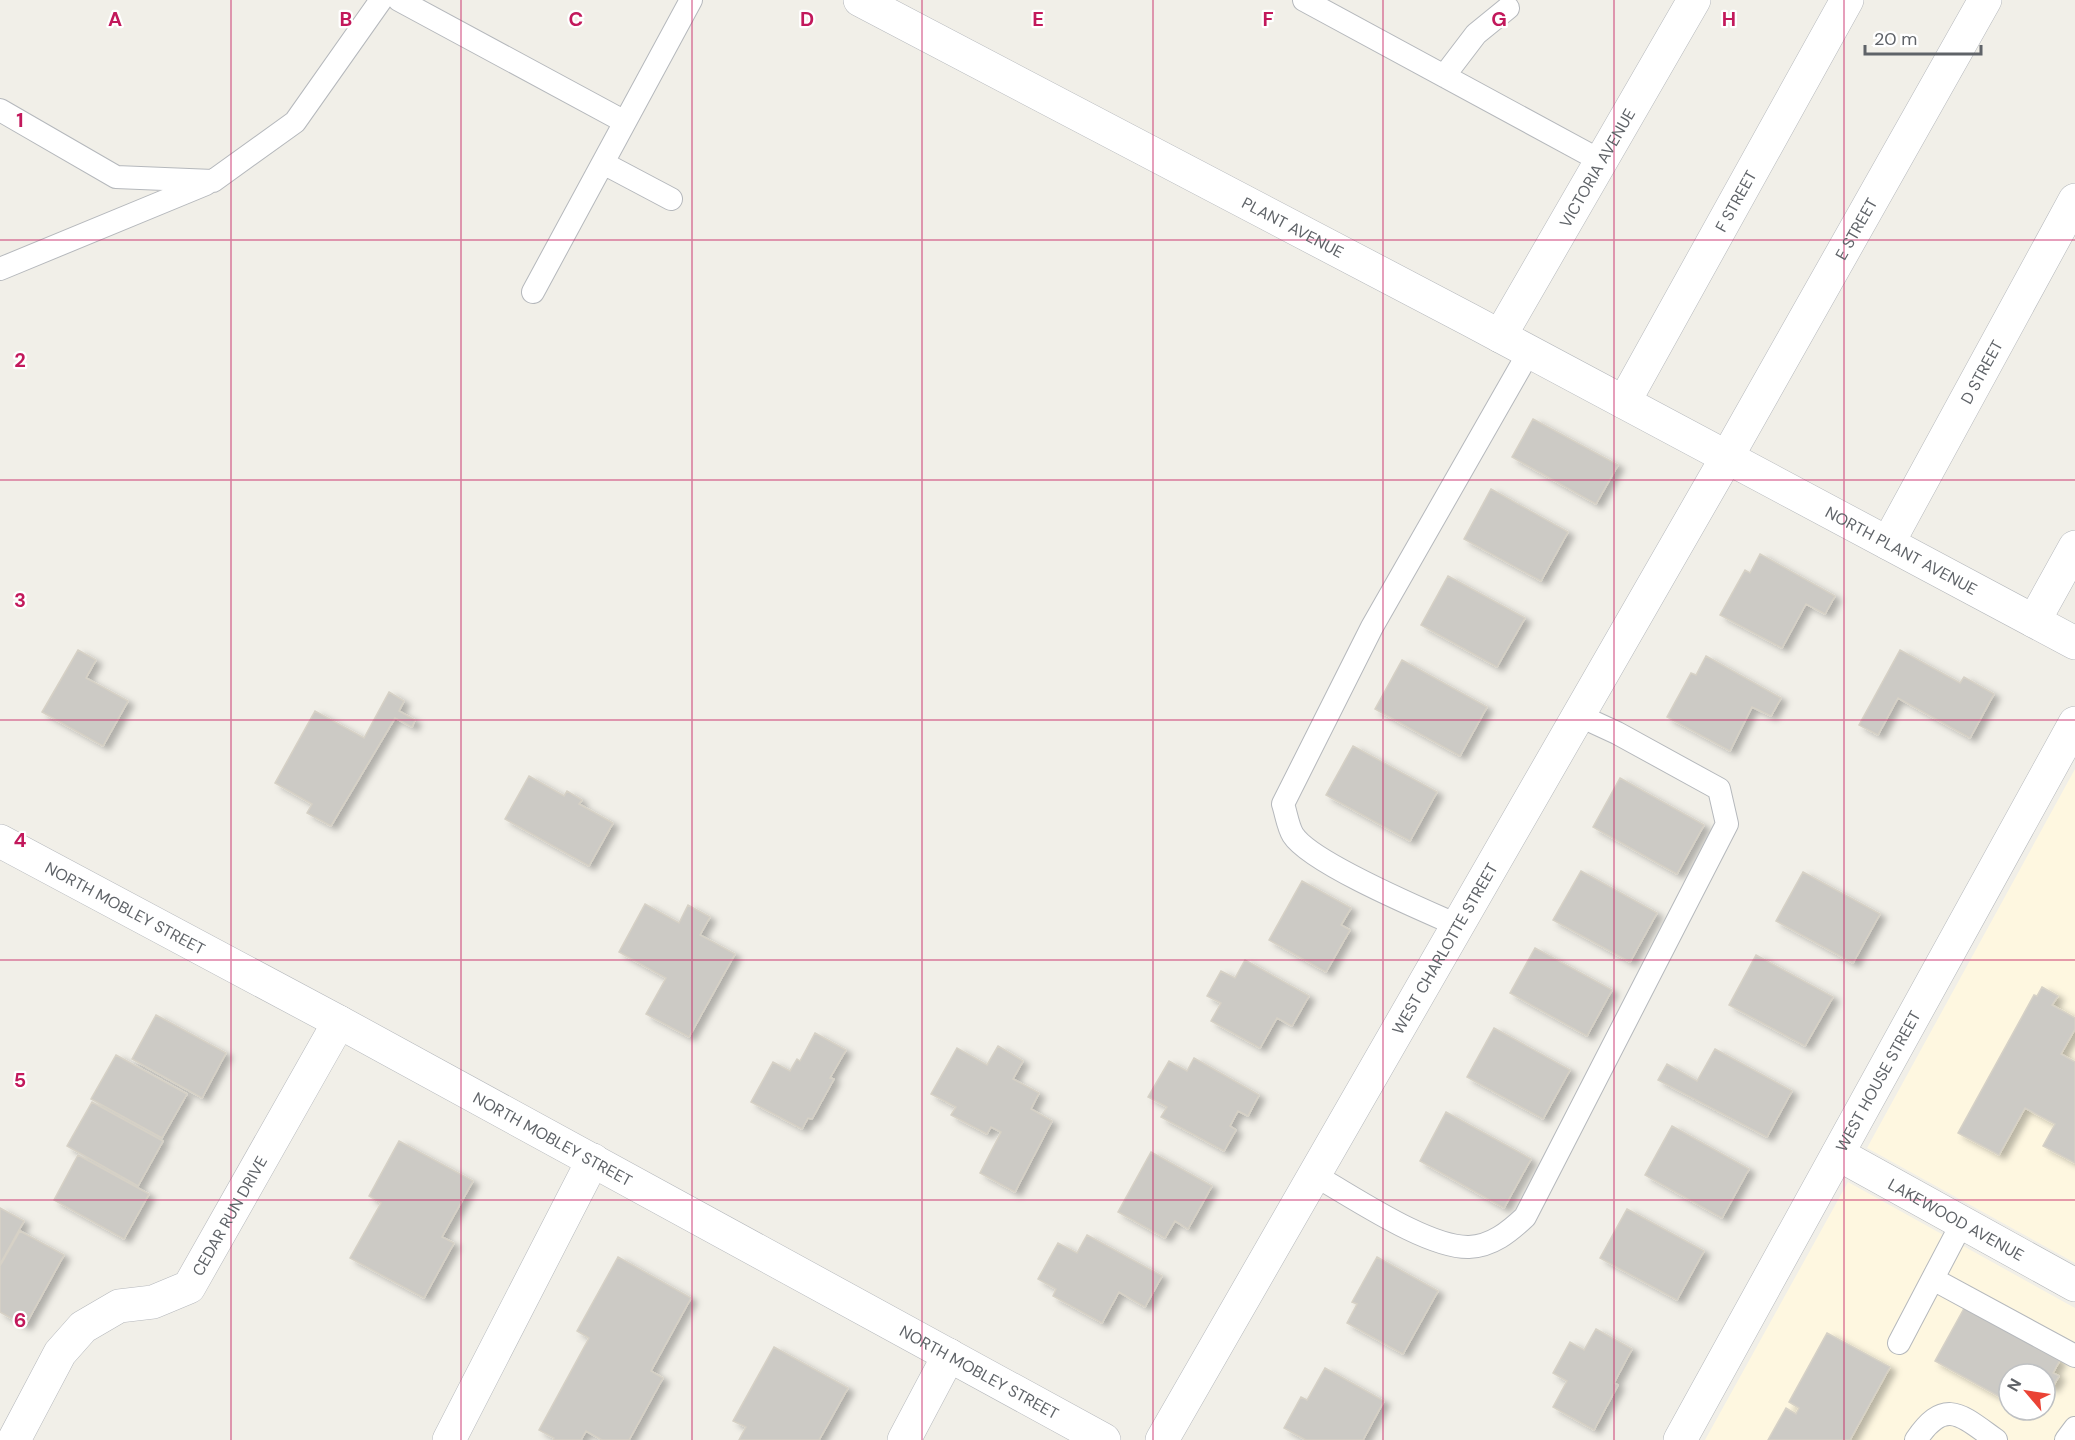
<svg xmlns="http://www.w3.org/2000/svg" width="2075" height="1440" font-family="'DM Sans',sans-serif">
<style>
.commercial{fill:#fef7e0;fill-rule:evenodd}
.building{fill:#cccac5;stroke:#d6d1c6;stroke-width:1.5;filter:url(#shadow)}
.lines{fill:none;stroke-linecap:round;stroke-linejoin:round}
.service-casing{stroke:#b5b8bc;stroke-width:24}
.minor-casing{stroke:#b5b8bc;stroke-width:34}
.service{stroke:#fff;stroke-width:22}
.minor{stroke:#fff;stroke-width:33}
.grid{fill:none;stroke:#c2185b;stroke-width:1.5;stroke-opacity:0.55}
.labels{text-anchor:middle;dominant-baseline:central;stroke-width:4.5;stroke-linejoin:round;paint-order:stroke}
.street-label{font-size:16px;fill:#5f6368;stroke:#fff}
.grid-label{font-size:20px;text-anchor:middle;font-weight:bold;fill:#c2185b;stroke:#fff;stroke-width:4.5;stroke-linejoin:round;paint-order:stroke}
</style>
<defs>
<filter id="shadow"><feDropShadow dx="6" dy="4" stdDeviation="3" flood-color="#0004"/></filter>
</defs>
<rect width="100%" height="100%" fill="#f1efe8"/>
<path class="commercial" d="M2075 769V1263L1867 1148Z
M1848 1182 2075 1308V1440H1705ZM2009 1374H2045V1410H2009Z"/>
<path class="building" d="M1533 419 1618 465 1596 504 1512 457Z
M1491 489 1568 532 1541 581 1464 539Z
M1760 554 1835 596 1825 614 1806 604 1782 648 1720 615 1745 570 1750 573Z
M1448 576 1525 618 1497 667 1421 625Z
M78 650 96 660 86 678 128 701 103 746 42 712Z
M1900 650 1960 683 1964 677 1994 694 1970 738 1898 698 1878 735 1859 725Z
M1706 656 1781 698 1771 716 1752 707 1730 751 1667 717 1691 673 1696 675Z
M1402 660 1487 707 1460 756 1375 709Z
M389 692 404 701 399 711 415 720 412 727 395 718 331 826 307 813 312 804 275 783 315 711 364 738Z
M1353 746 1437 792 1410 841 1326 795Z
M529 776 564 796 567 791 582 800 579 804 613 823 589 866 505 819Z
M1620 778 1704 825 1677 874 1593 827Z
M1581 871 1657 913 1630 962 1553 920Z
M1803 872 1880 914 1853 963 1776 921Z
M1302 881 1351 908 1341 925 1350 930 1326 972 1269 940Z
M645 904 679 923 688 905 710 917 700 935 735 954 689 1037 646 1014 666 978 619 952Z
M1535 948 1612 990 1587 1036 1510 993Z
M1756 955 1833 997 1805 1046 1729 1005Z
M1245 960 1309 996 1292 1026 1277 1018 1260 1048 1211 1021 1221 1003 1207 996 1221 971 1235 978Z
M2042 987 2058 996 2052 1005 2075 1018V1029L2061 1054 2075 1062V1163L2043 1146 2055 1124 2025 1108 1999 1155 1958 1133 2034 995 2037 996Z
M156 1015 226 1053 202 1098 132 1059Z
M1494 1028 1570 1070 1543 1119 1467 1077Z
M815 1033 846 1050 830 1078 834 1079 812 1119 808 1118 802 1129 751 1102 773 1062 790 1071 797 1059 800 1061Z
M998 1046 1023 1061 1013 1079 1039 1093 1031 1109 1052 1121 1015 1192 980 1173 1001 1132 991 1127 987 1134 951 1115 956 1107 931 1094 957 1048 987 1065Z
M1715 1049 1792 1091 1767 1137 1658 1080 1667 1064 1697 1081Z
M116 1055 187 1094 162 1138 91 1099Z
M1194 1058 1259 1095 1248 1116 1238 1111 1230 1126 1236 1130 1224 1151 1161 1117 1167 1107 1148 1097 1169 1061 1187 1071Z
M92 1102 163 1141 138 1186 67 1146Z
M1446 1112 1531 1159 1504 1208 1420 1161Z
M1672 1126 1749 1169 1722 1218 1645 1175Z
M399 1141 473 1181 442 1237 454 1243 424 1298 350 1258 381 1203 369 1196Z
M1151 1152 1212 1186 1188 1229 1175 1221 1165 1238 1118 1212Z
M78 1155 149 1194 124 1239 54 1200Z
M0 1208 24 1221 0 1264Z
M1627 1209 1704 1251 1677 1300 1600 1258Z
M20 1231 64 1255 25 1326 0 1312V1266Z
M1087 1235 1162 1276 1145 1307 1119 1292 1102 1323 1053 1296 1056 1289 1038 1279 1058 1243 1077 1253Z
M618 1257 691 1298 651 1371 663 1378 629 1440H602L586 1431 581 1440H553L554 1438 539 1430 589 1338 577 1331Z
M1377 1257 1438 1291 1403 1354 1347 1323 1357 1304 1352 1302Z
M1967 1303 2060 1360 2053 1373 2059 1376 2052 1388 2046 1385 2045 1387V1374H2009V1402L1935 1361Z
M1596 1329 1632 1349 1614 1383 1618 1385 1594 1430 1553 1407 1567 1381 1553 1373 1570 1342 1584 1350Z
M1827 1333 1890 1367 1850 1440H1768L1786 1408 1796 1414 1799 1408 1789 1402Z
M774 1347 848 1388 819 1440H739L746 1427 733 1421Z
M1325 1368 1384 1401 1363 1440H1306L1284 1428 1301 1397 1307 1400Z"/>
<g class="lines">
<defs>
<path id="service" d="M399 0 625 122
M1304 0 1601 161
M1444 76 1476 34 1508 8
M0 110 116 177 213 181 295 122 381 0
M603 163 671 199
M0 269 206 184
M533 292 691 0
M1457 925C1423 910 1311 863 1293 835 1288 827 1286 813 1283 804L1372 627 1529 352
M1314 1175C1352 1196 1427 1248 1469 1247 1492 1246 1509 1232 1525 1217L1727 824 1719 789 1617 733 1578 715
M1933 1279 2075 1356
M1899 1343 1962 1223
M1916 1440C1945 1397 1961 1415 1996 1440
M2066 1440 2075 1428"/>
<g id="minor">
<path id="s1" d="M860 0 1470 320 2075 643"/>
<path id="s2" d="M1500 336 1694 0"/>
<path id="s3" d="M1624 402 1847 0"/>
<path id="s4" d="M1888 543 2075 200"/>
<path d="M2034 621 2075 547"/>
<path id="s5" d="M0 841 339 1022 1104 1440"/>
<path id="s6" d="M1838 1154 2075 1285"/>
<path id="s7" d="M14 1440 60 1353 83 1327 119 1306 153 1302 189 1287 339 1022"/>
<path d="M449 1440 593 1160"/>
<path d="M904 1440 949 1355"/>
<path id="s8" d="M1162 1440 1727 457 1985 0"/>
<path id="s9" d="M1680 1440 2075 723"/>
</g>
</defs>
<use href="#service" class="service-casing"/>
<use href="#minor" class="minor-casing"/>
<use href="#service" class="service"/>
<use href="#minor" class="minor"/>
</g>
<path class="grid" d="M231 0V1440M461 0V1440M692 0V1440M922 0V1440M1153 0V1440M1383 0V1440M1614 0V1440M1844 0V1440M0 240H2075M0 480H2075M0 720H2075M0 960H2075M0 1200H2075"/>
<g class="labels">
<g class="street-label">
<text stroke="none"><textPath href="#s2" startOffset="194">VICTORIA AVENUE</textPath></text>
<text stroke="none"><textPath href="#s3" startOffset="230">F STREET</textPath></text>
<text stroke="none"><textPath href="#s1" startOffset="489">PLANT AVENUE</textPath></text>
<text stroke="none"><textPath href="#s8" startOffset="1396">E STREET</textPath></text>
<text stroke="none"><textPath href="#s4" startOffset="195">D STREET</textPath></text>
<text stroke="none"><textPath href="#s1" startOffset="1178">NORTH PLANT AVENUE</textPath></text>
<text stroke="none"><textPath href="#s5" startOffset="142">NORTH MOBLEY STREET</textPath></text>
<text stroke="none"><textPath href="#s8" startOffset="567">WEST CHARLOTTE STREET</textPath></text>
<text stroke="none"><textPath href="#s9" startOffset="410">WEST HOUSE STREET</textPath></text>
<text stroke="none"><textPath href="#s5" startOffset="628">NORTH MOBLEY STREET</textPath></text>
<text stroke="none"><textPath href="#s7" startOffset="330">CEDAR RUN DRIVE</textPath></text>
<text stroke="none"><textPath href="#s6" startOffset="135">LAKEWOOD AVENUE</textPath></text>
<text stroke="none"><textPath href="#s5" startOffset="1114">NORTH MOBLEY STREET</textPath></text>
</g>
</g>
<g class="grid-label">
<text x="115" y="26">A</text>
<text x="346" y="26">B</text>
<text x="576" y="26">C</text>
<text x="807" y="26">D</text>
<text x="1038" y="26">E</text>
<text x="1268" y="26">F</text>
<text x="1499" y="26">G</text>
<text x="1729" y="26">H</text>
<text x="20" y="127">1</text>
<text x="20" y="367">2</text>
<text x="20" y="607">3</text>
<text x="20" y="847">4</text>
<text x="20" y="1087">5</text>
<text x="20" y="1327">6</text>
</g>
<g transform="translate(2027 1392) rotate(299)"><circle r="28" fill="#ffffff" stroke="#bfc1c3" stroke-width="1.5"/>
<path d="M0-4.5L10 22L0 15L-10 22Z" fill="#ea4335"/>
<text y="-9" font-size="16" font-weight="bold" text-anchor="middle" fill="#5f6368">N</text>
</g>
<path d="M1865 45v9h116v-9" fill="none" stroke="#5f6368" stroke-width="3"/>
<text x="1874" y="45" font-size="18" fill="#5f6368" stroke="#ffffff" stroke-width="4.5" paint-order="stroke">20 m</text>
</svg>
